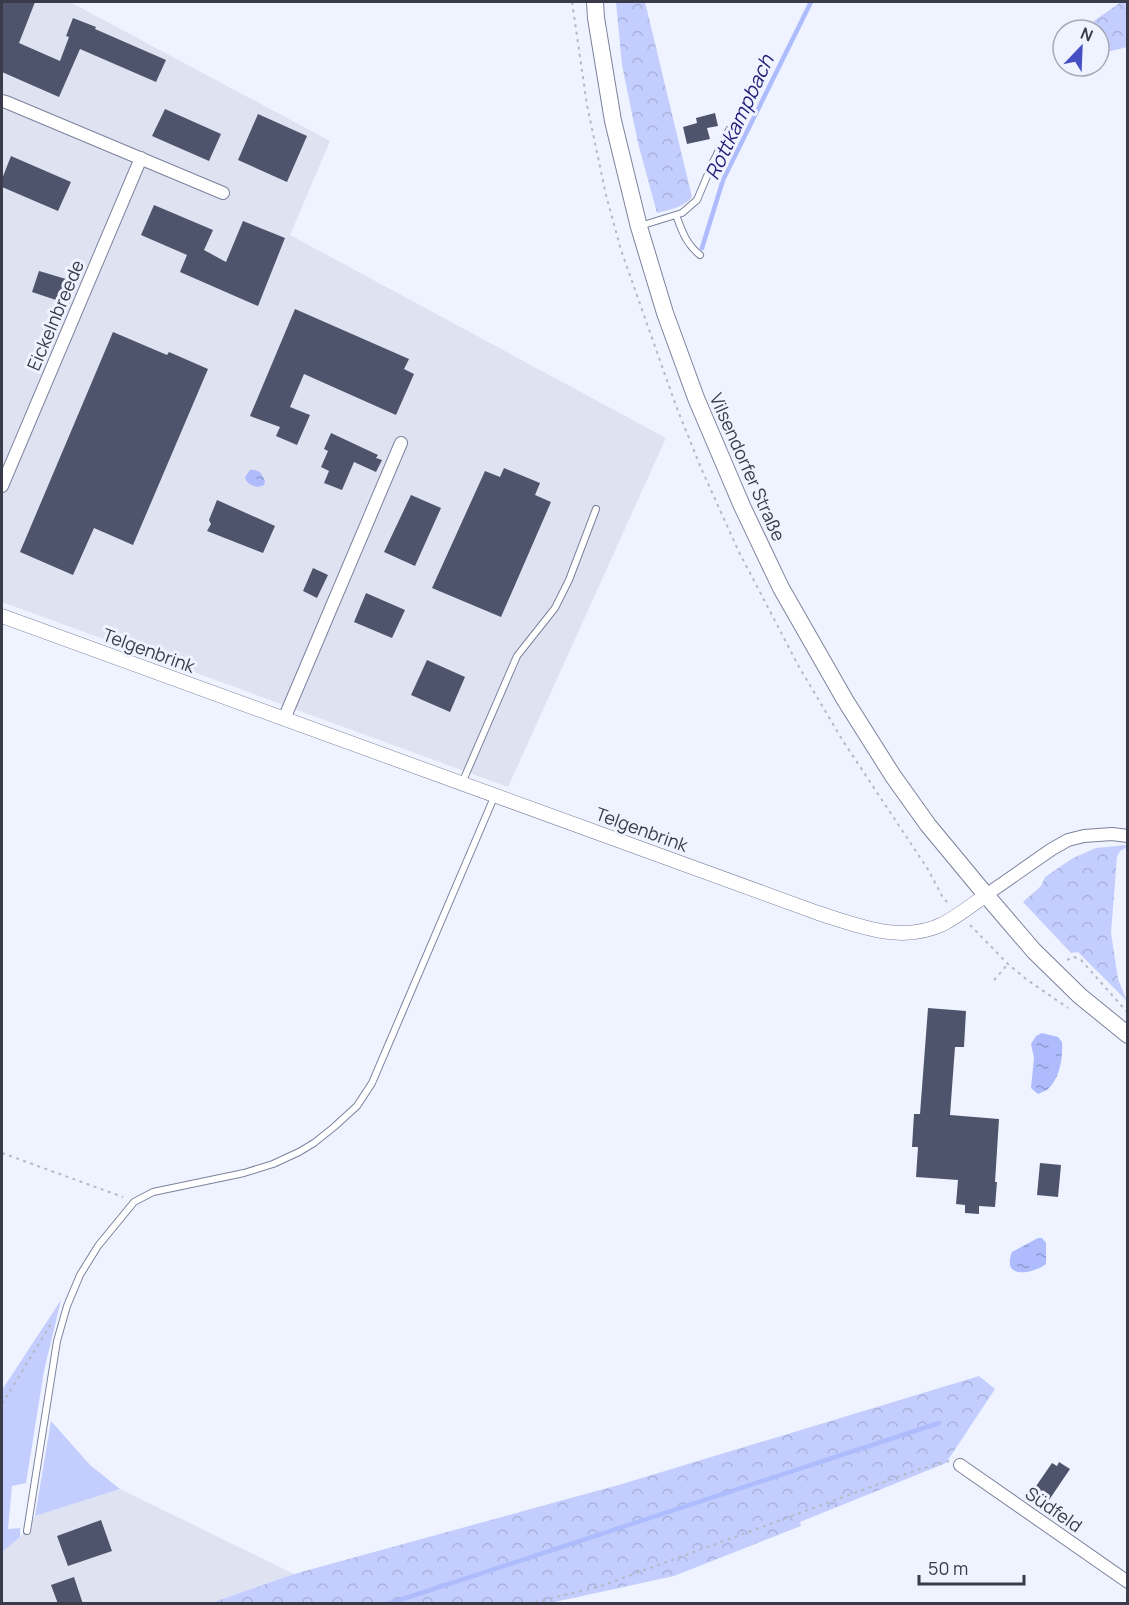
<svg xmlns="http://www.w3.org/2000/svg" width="1129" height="1605" font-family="Manrope,sans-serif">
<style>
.built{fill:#dfe2f1}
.green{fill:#c3cefe}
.forest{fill:url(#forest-crowns)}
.water{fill:url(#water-ripples)}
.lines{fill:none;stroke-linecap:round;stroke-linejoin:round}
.stream{stroke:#aebcfd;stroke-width:4.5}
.building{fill:#4f546d}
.service-casing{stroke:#7c829d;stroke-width:8}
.minor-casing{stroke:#7c829d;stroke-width:14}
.tertiary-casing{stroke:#7c829d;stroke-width:15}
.secondary-casing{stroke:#7c829d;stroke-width:18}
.path{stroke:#b5b9c5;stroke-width:2;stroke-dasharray:3 4.5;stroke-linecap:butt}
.service{stroke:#fff;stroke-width:6}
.minor{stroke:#fff;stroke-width:12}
.tertiary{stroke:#fff;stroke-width:14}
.secondary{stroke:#fff;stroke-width:16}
.labels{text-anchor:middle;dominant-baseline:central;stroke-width:6;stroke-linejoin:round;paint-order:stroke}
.street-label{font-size:18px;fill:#393c48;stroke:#eff3ff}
.water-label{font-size:20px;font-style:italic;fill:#201d77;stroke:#eff3ff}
</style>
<defs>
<pattern id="forest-crowns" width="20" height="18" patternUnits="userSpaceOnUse" patternTransform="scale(1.5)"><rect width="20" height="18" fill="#c3cefe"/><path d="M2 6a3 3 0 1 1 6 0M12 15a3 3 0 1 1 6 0" fill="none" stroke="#a8b2db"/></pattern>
<pattern id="water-ripples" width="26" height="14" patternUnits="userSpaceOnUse" patternTransform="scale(1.5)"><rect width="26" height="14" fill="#aebcfd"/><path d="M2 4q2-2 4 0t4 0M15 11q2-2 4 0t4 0" fill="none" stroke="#8f9acf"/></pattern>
</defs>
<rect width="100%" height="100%" fill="#eff3ff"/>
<path class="built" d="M2 2H70L330 141 290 235 666 438 508 787 2 602Z
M120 1489 294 1574 211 1603 2 1604V1552L27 1531 35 1516Z"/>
<path class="green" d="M61 1300 44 1371 26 1483 12 1486 8 1529 20 1528V1537L2 1552V1390Z
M51 1421 90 1465 120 1489 35 1516Z"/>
<path class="forest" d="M616 2H645L692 197C684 207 669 210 657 213L638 143 622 65Z
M1121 2H1127V47L1099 54V30H1081Z
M1127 845V847L1120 851 1117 857 1111 933 1118 979 1127 1001 1078 952 1071 953 1023 902 1041 886 1045 877 1073 858 1096 848Z
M979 1376 995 1389 946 1463 800 1522 801 1526 674 1576 550 1603H211L294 1574 622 1484Z"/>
<path class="water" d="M250 470C259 469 263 474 265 482L264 485 258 487C252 486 246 483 245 477Z
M1042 1033 1058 1037 1062 1042C1063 1057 1060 1079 1047 1090 1047 1090 1038 1094 1038 1094L1031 1088 1034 1058 1031 1044 1036 1036Z
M1038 1238H1042L1046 1243V1264C1033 1274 1001 1280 1012 1252Z"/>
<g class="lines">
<path class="stream" d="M702 248 723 180 811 2
M388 1604 939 1423"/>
</g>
<path class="building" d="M2 2H35L19 43 60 61 69 37 66 36 73 18 96 27 95 29 166 60 156 82 80 49 59 97 2 72Z
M165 109 221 134 209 161 152 136Z
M715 113 718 126 707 128 710 139 687 144 683 127 697 123 696 118Z
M258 114 307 136 287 182 238 160Z
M11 156 71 182 58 211 2 187V179Z
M154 205 213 230 204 250 226 262 243 221 285 238 258 306 180 272 187 255 141 235Z
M39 271 66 279 63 287 66 288 62 302 32 292Z
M295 309 409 359 404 369 414 374 396 415 304 374 290 407 310 415 297 445 276 436 280 427 250 416Z
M113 332 167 355 169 352 208 369 133 545 94 528 73 575 20 552Z
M331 433 378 455 376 458 382 460 376 472 354 462 342 490 324 483 329 471 321 467 328 451 324 449Z
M504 468 540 483 535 495 551 502 501 617 432 588 485 471 500 477Z
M411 495 441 508 415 566 384 552Z
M217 500 275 526 263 553 207 531 211 524 209 520Z
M313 568 328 575 317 598 303 591Z
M366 593 405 610 392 638 354 622Z
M427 660 465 677 450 712 411 695Z
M928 1008 966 1011 964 1047H955L950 1115 999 1119 995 1182H997L995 1207 979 1206V1214L965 1213V1205L956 1204 958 1180 916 1177 918 1147H912L914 1114H920Z
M1040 1163 1061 1165 1058 1197 1037 1195Z
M1059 1462 1070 1469 1047 1503 1032 1492 1052 1463 1057 1466Z
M101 1520 112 1551 68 1566 57 1536Z
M74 1577 83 1604H58L51 1585Z"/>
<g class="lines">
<defs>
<path id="service" d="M676 215C682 231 686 244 700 255
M640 226 682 213 697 200 713 162 729 130
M462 783 517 656 555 608 569 580 596 509
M27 1531 57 1341 67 1306 80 1275 98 1246 134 1202 153 1192 244 1173 273 1164 299 1152 314 1143 334 1127 357 1106 372 1083 495 795"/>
<path id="minor" d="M2 101 6 102 223 193
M2 486 141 158
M284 719 401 443
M986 895 1052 849 1068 840 1084 836 1112 834 1128 836
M960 1465 1128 1582"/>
<path id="tertiary" d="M2 616 818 913C859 926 901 944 943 924 958 916 972 905 986 895"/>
<path id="secondary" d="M595 2 596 18 613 121 639 227 665 313 696 398 742 506 781 588 845 700 893 776 928 825 986 895 1034 951 1080 996 1128 1035"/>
</defs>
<use href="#service" class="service-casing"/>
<use href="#minor" class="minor-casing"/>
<use href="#tertiary" class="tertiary-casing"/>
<use href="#secondary" class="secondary-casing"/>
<path class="path" d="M572 2 587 105 606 195 621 250 676 406 701 468 738 550 798 665 843 741 929 871 943 898 949 904
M970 925 1008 964 1026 979 1068 1008
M1067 960 1074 957 1081 960 1128 1013
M994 980 1008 964
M2 1153 123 1197
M2 1404 51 1324
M528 1604 601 1586 920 1469 949 1461"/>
<use href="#service" class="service"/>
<use href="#minor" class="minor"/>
<use href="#tertiary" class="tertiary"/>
<use href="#secondary" class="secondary"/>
</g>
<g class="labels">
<g class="street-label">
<text transform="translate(55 315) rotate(-67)">Eickelnbreede</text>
<text transform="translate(748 467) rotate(66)">Vilsendorfer Straße</text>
<text transform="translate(149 650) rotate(20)">Telgenbrink</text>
<text transform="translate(642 829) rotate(20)">Telgenbrink</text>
<text transform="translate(1054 1509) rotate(35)">Südfeld</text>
</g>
<g class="water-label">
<text transform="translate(739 117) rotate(-65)">Rottkampbach</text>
</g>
</g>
<rect width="1129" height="1605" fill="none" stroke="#393c48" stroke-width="6"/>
<g transform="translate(1081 48) rotate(23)"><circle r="28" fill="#eff3ff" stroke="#a6aab6" stroke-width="1.5"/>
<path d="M0-4.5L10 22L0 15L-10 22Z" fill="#464ec4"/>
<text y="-9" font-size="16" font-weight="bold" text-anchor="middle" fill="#393c48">N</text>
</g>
<path d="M919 1575v9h105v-9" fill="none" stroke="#393c48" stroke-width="3"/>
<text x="928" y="1575" font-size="18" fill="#393c48" stroke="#eff3ff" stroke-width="4.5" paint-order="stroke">50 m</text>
</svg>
